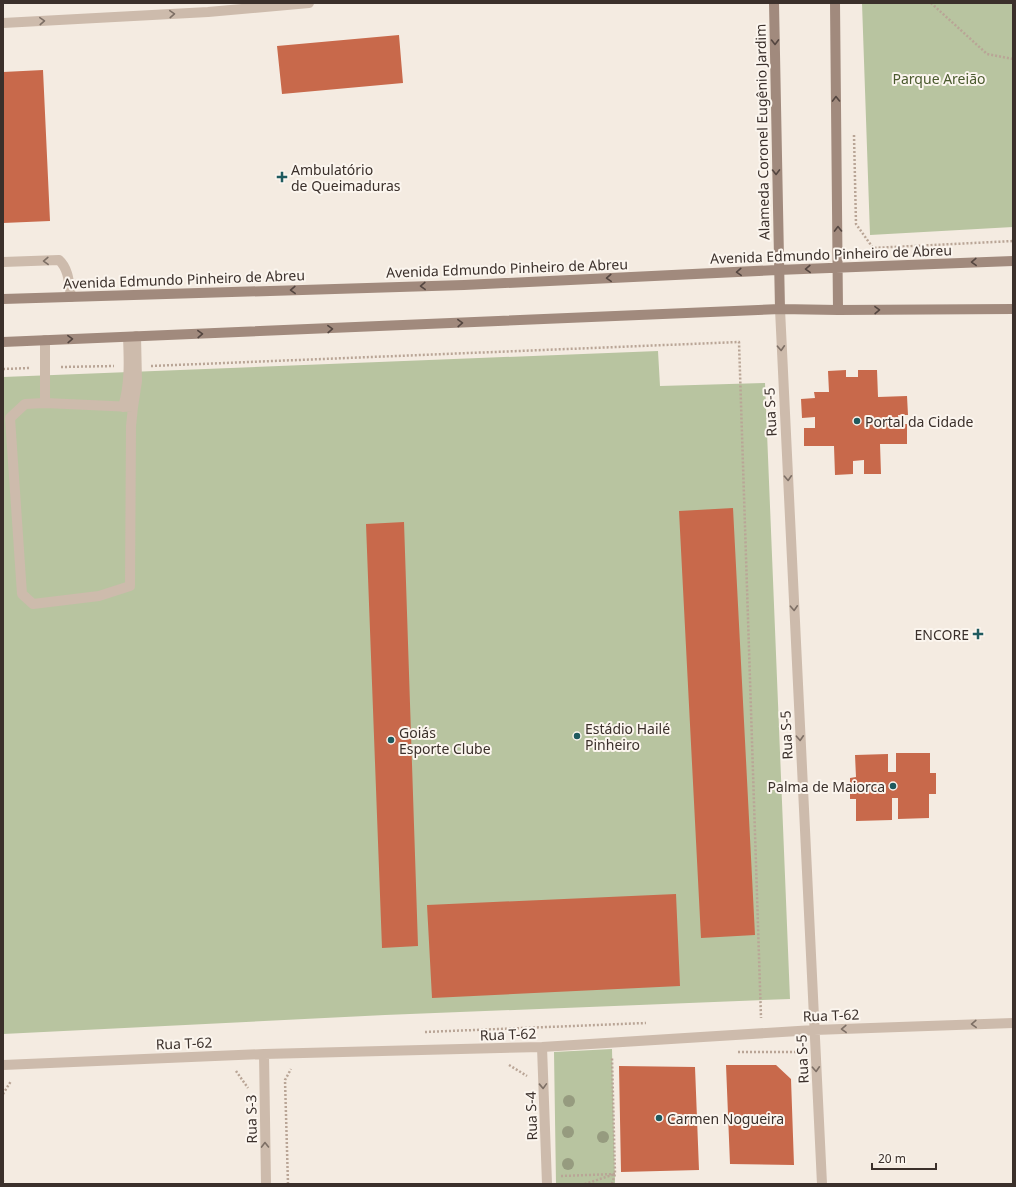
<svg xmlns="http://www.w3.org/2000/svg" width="1016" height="1187" font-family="'Noto Sans',sans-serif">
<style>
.green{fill:#b8c4a0}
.building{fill:#c8694b}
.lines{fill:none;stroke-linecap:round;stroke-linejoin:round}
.path{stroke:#b9a596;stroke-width:2.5;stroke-dasharray:2 2;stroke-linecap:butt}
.lane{stroke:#cdbbac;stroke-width:10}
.street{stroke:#cdbbac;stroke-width:10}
.secondary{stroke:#a18a7d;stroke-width:10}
.tree{fill:#969b7f}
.oneway{stroke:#7d6f65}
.oneway2{stroke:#544640}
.poi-dot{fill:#1f5a5e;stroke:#fbf5ee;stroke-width:1.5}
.labels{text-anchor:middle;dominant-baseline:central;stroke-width:4;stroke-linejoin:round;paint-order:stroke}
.park-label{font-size:14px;fill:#4a5a2e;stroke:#fbf5ee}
.street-label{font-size:14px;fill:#3b302b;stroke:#fbf5ee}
.poi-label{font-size:14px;fill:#3b302b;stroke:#fbf5ee;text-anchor:start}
</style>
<rect width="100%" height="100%" fill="#f4ebe1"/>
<path class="green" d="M862 3H1013V227L870 235Z
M658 351 660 386 765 383 790 999 385 1015 3 1034V377Z
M612 1049 615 1184H556L554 1052Z"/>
<path class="building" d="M399 35 403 83 282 94 277 46Z
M43 70 50 221 3 223V72Z
M846 370V377H858V370H877L878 397 907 396 908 415H898L899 424H907V444H880L881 474H864V460L853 461V474L835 475 834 446H804V428H815V417L802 418 801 399 815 398 814 392H829L828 371Z
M733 508 755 935 701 938 679 511Z
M404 522 418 946 382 948 366 524Z
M896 753H930V773H936V794H929V818L898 819V798H892V820L856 821V799H850V778L856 777 855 755 888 754V772H896Z
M676 894 680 986 432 998 427 905Z
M726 1065H776L791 1079 794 1165 730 1164Z
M619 1066 695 1067 699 1170 621 1172Z"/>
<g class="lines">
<path class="path" d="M931 3 987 54 1013 59
M854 135 856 224 873 248 1013 241
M151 366 739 342 761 1018
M61 367 114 366
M3 369 30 368
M425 1032 646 1023
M738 1052H801
M509 1065 527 1076
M236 1071 248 1088
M3 1094 11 1081
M561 1176 615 1174 585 1184
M3 1180V1184
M288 1184 285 1080 291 1069
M612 1184 615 1174 612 1057"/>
<path class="lane" d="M3 262 59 260C69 269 69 284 71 297
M45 403 25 404 10 418 22 594 33 604 99 596 130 586 131 426 133 407 45 403V340
M123 407C130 384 129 360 128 337
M133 407 137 381 136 336"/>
<path class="street" d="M3 23 208 12 309 3
M780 309 822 1184
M542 1047 547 1184
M264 1054 266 1184
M3 1065 264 1054 542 1047 814 1030 1013 1023"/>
<path class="secondary" d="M774 3 780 309
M835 3 838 310
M3 299 464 285 777 270 1013 261
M3 342 780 309 838 310 1013 309"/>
</g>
<g class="tree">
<circle cx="569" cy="1101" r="6"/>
<circle cx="568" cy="1132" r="6"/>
<circle cx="603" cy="1137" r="6"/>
<circle cx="568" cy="1164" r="6"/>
</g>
<defs><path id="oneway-chevron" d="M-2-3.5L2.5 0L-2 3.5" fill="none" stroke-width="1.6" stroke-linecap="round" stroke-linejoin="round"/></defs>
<g class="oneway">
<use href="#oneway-chevron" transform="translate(172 14) rotate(-3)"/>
<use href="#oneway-chevron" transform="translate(42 21) rotate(-3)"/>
<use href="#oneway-chevron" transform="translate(46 261) rotate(178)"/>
<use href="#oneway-chevron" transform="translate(781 348) rotate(87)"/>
<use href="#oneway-chevron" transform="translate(788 478) rotate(87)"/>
<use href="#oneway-chevron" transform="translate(794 608) rotate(87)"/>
<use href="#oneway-chevron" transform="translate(800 738) rotate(87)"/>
<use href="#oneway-chevron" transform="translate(974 1024) rotate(178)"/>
<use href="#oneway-chevron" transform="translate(844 1029) rotate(178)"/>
<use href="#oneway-chevron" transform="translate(816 1069) rotate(87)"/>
<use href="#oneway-chevron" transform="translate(543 1086) rotate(88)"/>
<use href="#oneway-chevron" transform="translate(265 1145) rotate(-91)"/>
</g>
<g class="oneway2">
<use href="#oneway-chevron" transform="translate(775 42) rotate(89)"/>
<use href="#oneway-chevron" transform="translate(836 99) rotate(-91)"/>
<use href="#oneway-chevron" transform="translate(776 172) rotate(89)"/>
<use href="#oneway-chevron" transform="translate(838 229) rotate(-91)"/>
<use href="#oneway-chevron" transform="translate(974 262) rotate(178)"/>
<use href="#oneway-chevron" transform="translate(808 269) rotate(178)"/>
<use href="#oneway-chevron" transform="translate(739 272) rotate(177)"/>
<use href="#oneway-chevron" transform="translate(609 278) rotate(177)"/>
<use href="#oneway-chevron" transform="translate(423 286) rotate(178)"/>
<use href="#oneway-chevron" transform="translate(293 290) rotate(178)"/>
<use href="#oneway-chevron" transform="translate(877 310) rotate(-1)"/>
<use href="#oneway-chevron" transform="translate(460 323) rotate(-2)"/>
<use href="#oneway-chevron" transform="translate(330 329) rotate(-2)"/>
<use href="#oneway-chevron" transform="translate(200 334) rotate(-2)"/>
<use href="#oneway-chevron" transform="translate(70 339) rotate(-2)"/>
</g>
<g class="poi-dot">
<path d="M280 171h4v4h4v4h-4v4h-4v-4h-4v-4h4z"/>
<circle cx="857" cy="421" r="4"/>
<path d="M976 628h4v4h4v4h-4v4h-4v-4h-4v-4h4z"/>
<circle cx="577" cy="736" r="4"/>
<circle cx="391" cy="740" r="4"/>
<circle cx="893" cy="786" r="4"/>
<circle cx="659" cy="1118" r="4"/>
</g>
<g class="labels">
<g class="park-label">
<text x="939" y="78">Parque Areião</text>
</g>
<g class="street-label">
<text transform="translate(762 132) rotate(-91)">Alameda Coronel Eugênio Jardim</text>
<text transform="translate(831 254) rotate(-2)">Avenida Edmundo Pinheiro de Abreu</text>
<text transform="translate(507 268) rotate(-2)">Avenida Edmundo Pinheiro de Abreu</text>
<text transform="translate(184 279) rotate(-2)">Avenida Edmundo Pinheiro de Abreu</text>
<text transform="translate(770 412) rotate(-93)">Rua S-5</text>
<text transform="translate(786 735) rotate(-93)">Rua S-5</text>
<text transform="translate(831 1015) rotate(-2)">Rua T-62</text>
<text transform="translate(508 1034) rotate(-2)">Rua T-62</text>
<text transform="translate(184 1043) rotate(-2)">Rua T-62</text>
<text transform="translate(802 1059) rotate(-93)">Rua S-5</text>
<text transform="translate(531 1116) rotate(-92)">Rua S-4</text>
<text transform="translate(251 1119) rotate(-91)">Rua S-3</text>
</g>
<g class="poi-label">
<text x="291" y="169">Ambulatório<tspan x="291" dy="16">de Queimaduras</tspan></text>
<text x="865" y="421">Portal da Cidade</text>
<text x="969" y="634" text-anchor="end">ENCORE</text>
<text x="585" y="728">Estádio Hailé<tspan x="585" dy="16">Pinheiro</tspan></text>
<text x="399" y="732">Goiás<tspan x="399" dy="16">Esporte Clube</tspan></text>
<text x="885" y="786" text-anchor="end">Palma de Maiorca</text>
<text x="667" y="1118">Carmen Nogueira</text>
</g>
</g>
<rect width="1016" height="1187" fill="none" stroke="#3b302b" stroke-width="8"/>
<path d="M872 1163v6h64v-6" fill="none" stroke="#3b302b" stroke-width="2"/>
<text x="878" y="1163" font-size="12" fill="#3b302b" stroke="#fbf5ee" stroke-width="3" paint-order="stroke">20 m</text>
</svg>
